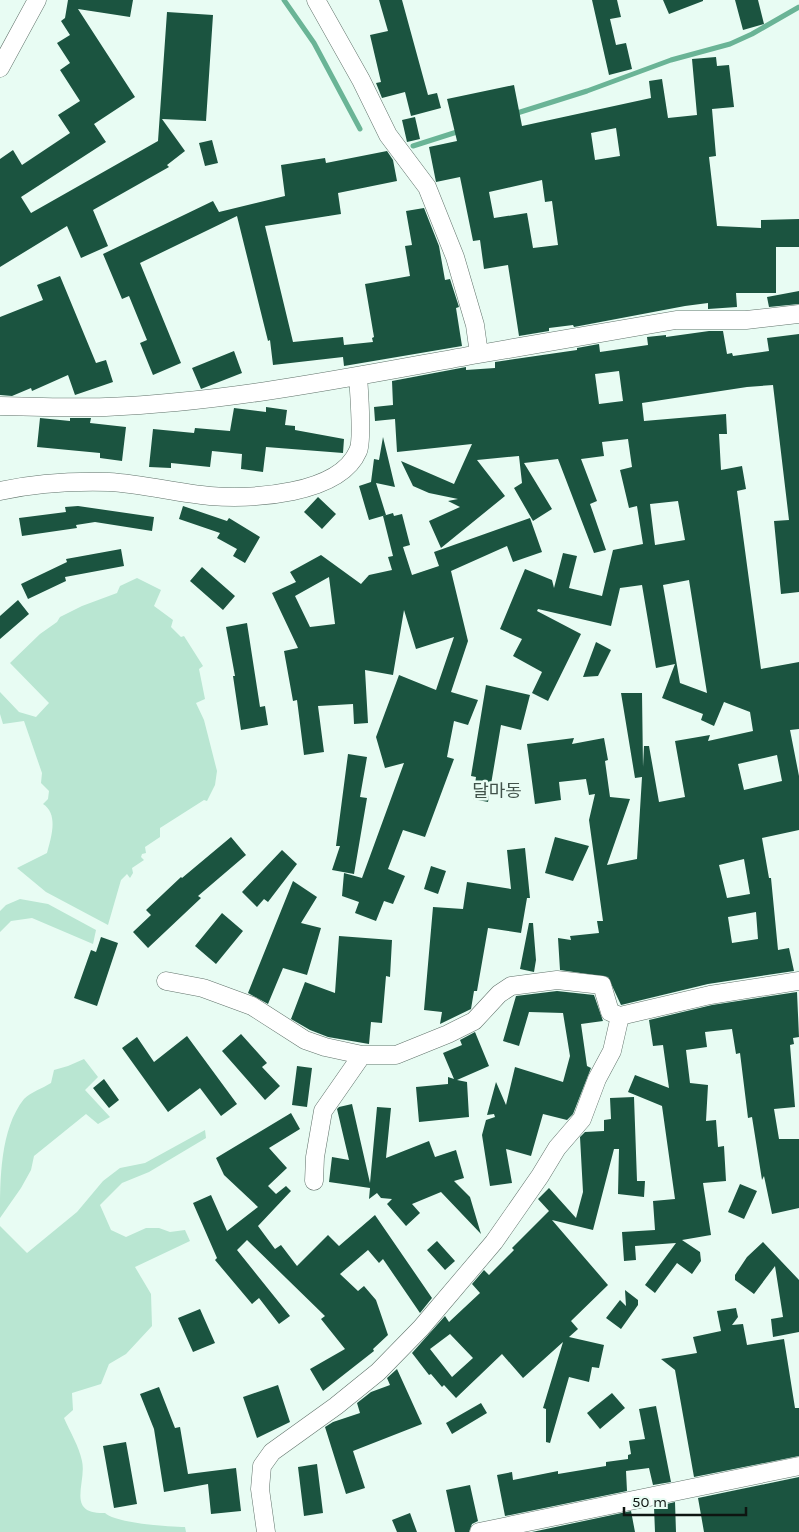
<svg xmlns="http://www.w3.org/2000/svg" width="799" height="1532" font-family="Karla,'Noto Sans KR',sans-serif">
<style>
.green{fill:#b9e6d2}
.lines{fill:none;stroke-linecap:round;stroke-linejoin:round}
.stream{stroke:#6ab496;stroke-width:5}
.building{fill:#1b5440;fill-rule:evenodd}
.street-casing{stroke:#61736b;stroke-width:19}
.street{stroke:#fff;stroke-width:18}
.labels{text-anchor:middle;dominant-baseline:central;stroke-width:5;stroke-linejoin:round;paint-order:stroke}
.quarter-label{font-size:18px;fill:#41524a;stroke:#e8fcf3}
</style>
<rect width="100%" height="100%" fill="#e8fcf3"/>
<path class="green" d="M137 578 161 590 154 606 173 620 171 627 181 637 184 636 203 666 199 669 205 699 196 703 204 720 217 771 215 785 207 801 204 800 160 828V837L145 847 146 853 142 854 141 857 144 860 132 868 133 873 130 878 127 874 121 880 108 925 46 892 17 868 47 853C51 838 59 814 43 804L48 799 49 791 41 783 42 773 24 721 3 724 0 714V692L19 712 36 717 49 703 10 663 40 634 57 622 60 617 82 606 117 593 120 586Z
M20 899 48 904 96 930 93 944 32 918 11 921 0 932V911L6 905Z
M84 1059 98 1077 85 1090 110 1117 98 1124 86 1114 34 1156 31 1170 21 1188 0 1218C0 1180 0 1129 24 1099 31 1092 43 1088 51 1083L54 1070 68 1066Z
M205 1130 206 1138 149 1172 122 1183 100 1205 111 1230 126 1237 146 1228H159L170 1232 185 1230 190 1241 135 1267 151 1294 152 1326 126 1354 109 1364 101 1384 72 1393 73 1410 64 1418C70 1432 79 1446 82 1461 87 1483 65 1514 105 1513 115 1523 169 1527 185 1527L186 1532H0V1226L27 1253 77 1212 103 1181 120 1168 145 1163Z"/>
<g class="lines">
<path class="stream" d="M284 0 314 43 360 129
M514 114 587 91 671 60 730 44 752 34 799 7
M413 146 460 131"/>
</g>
<path class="building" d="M68 0H133L130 17 78 9 135 97 94 124 106 142 21 197 31 213 158 141 167 12 213 15 206 121 162 119 185 151 167 165 169 167 93 210 108 246 81 258 67 226 0 267V159L13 150 22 165 70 133 58 115 80 101 60 70 70 63 57 43 70 35 61 21 65 18Z
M379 0H402L428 95 437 93 441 108 411 116 405 92 382 98 376 83 381 82 370 35 388 31Z
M592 0H617L621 17 610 19 616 45 626 43 632 69 609 75Z
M663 0H703V1L669 14Z
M735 0H758L764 24 743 30Z
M716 57 717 66 729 65 734 107 712 109 716 156 709 157 717 226 761 228V220L799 219V247H776V293H736L737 307 708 309V303L685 306 574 327 573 325 549 328V331L519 336 508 265 484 269 480 240 473 241 460 177 436 182 429 147 457 141 447 99 514 85 522 126 651 98 649 81 662 79 668 118 697 115 692 59ZM616 128 620 156 595 160 591 133ZM542 180 545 202 552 201 558 245 533 248 527 213 494 218 489 192Z
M415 117 420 139 407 142 402 120Z
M212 140 218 163 205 166 199 143Z
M387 151 393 160 397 181 338 193 341 214 265 226 293 342 343 337 344 345 373 342 372 338 374 337 365 284 410 276 405 246 412 245 406 211 424 208 439 246 445 280 450 279 459 307 456 308 462 346 344 366 343 357 273 365 270 340 268 341 237 216 140 263 181 363 153 375 140 343 147 340 129 296 122 299 103 254 213 201 219 212 285 196 281 165 325 158 326 163Z
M60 276 96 363 106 360 113 382 75 395 68 375 32 391 31 388 12 396 0 395V317L43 300 37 285Z
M799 291V304L769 307 767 297Z
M709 331H723L727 354 732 353 733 356 769 351 767 338 799 334V592L781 594 774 521 789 520 773 385 747 387 642 403 644 421 726 414 727 434H719L721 470 742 466 746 489 737 491 761 669 799 662V729L790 730 799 776V830L762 838 769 878H771L778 950 789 948 794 971 708 984 621 1005 608 977 560 970 558 938 571 940 570 936 599 933 597 921H603L589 820 595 794 589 795 586 779 559 782 561 800 535 804 527 744 574 738 572 744 604 738 608 760 605 761 610 797 630 799 607 865 637 859 642 777 635 778 621 693H642L643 767 644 746H649L659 802 685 797 675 741 710 735 708 741 753 731 750 712 724 702 714 726 701 720 703 714 662 698 675 664 656 668 642 585 620 588 611 626 538 609 537 611 581 634 548 701 532 693 542 672 513 656 522 639 500 629 525 569 552 580 554 588 563 553 577 556 569 588 602 596 613 550 643 544 637 506 629 508 620 470 632 467 628 439 602 442 604 456 581 459 597 501 590 504 606 550 594 553 558 459 524 463 552 509 533 521 514 488 522 483 519 456 477 460 505 496 441 548 429 521 460 507 448 501 458 499 429 493 413 486 401 461 454 484 472 444 397 452 395 419 375 421 374 407 393 405 392 381 466 367V370L495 368V362L577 350V348L599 344 600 352 648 345 647 337 666 335V337ZM619 371 623 401 599 404 595 374ZM678 501 685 540 655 545 650 504ZM689 580 707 693 680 683 663 585ZM777 755 782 781 744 790 738 764ZM744 859 750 894 727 898 719 865ZM756 912 758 939 732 943 728 917Z
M234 351 242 373 201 389 192 368Z
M266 407 287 410 285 425 295 426V430L344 439 343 453 266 447 263 472 241 469 242 454 212 451 210 467 171 463V468L149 467 153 429 194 433 195 428 230 431 234 408 266 412Z
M40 418 70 421V418H91L90 423 126 427 122 461 100 458V453L37 447Z
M383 437 395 487 376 483 386 515 369 520 359 486 371 482 374 459 379 460Z
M318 497 336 514 322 529 304 512Z
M78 506 154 517 152 531 95 522 76 525 77 528 22 536 19 518 66 512 65 507Z
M183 506 227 521 229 518 260 537 245 563 233 556 237 549 217 538 220 533 179 519Z
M393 513 394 516 402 514 410 545 403 547 412 575 439 566 434 552 530 518 542 552 513 562 507 546 451 571 468 641 451 692 478 700 468 725 454 721 447 757 454 759 425 837 403 830 388 869 405 876 393 904 384 901 376 921 355 913 359 902 342 896 344 873 362 878 404 763 385 768 376 737 399 675 436 690 454 637 416 649 404 610 393 675 365 670 368 723 354 724 353 704 318 706 324 752 304 755 297 700 293 701 284 651 298 648 272 593 296 582 290 572 321 555 361 584 369 575 392 570 388 557 393 556 383 516ZM329 577 335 624 310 627 295 596Z
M121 549 124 566 65 577 66 581 28 599 21 584 67 562 66 559Z
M202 567 235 596 223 610 190 581Z
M18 600 29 614 0 639V616Z
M247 623 260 707 265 706 268 725 241 730 233 676H235L226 627Z
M596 642 611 650 598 676 583 677Z
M486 685 530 695 521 730 501 725 488 802 473 799 476 777 471 776Z
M348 754 367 757 360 797 367 798 354 874 332 870 340 846H336Z
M231 837 246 855 198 896 201 898 148 948 133 932 151 915 146 910 181 877 182 878Z
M555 837 589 846 573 881 545 873Z
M525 848 530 898H527L521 933 488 928 477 991H474L471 1009 440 1024 442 1012 424 1010 433 907 463 909 467 882 511 889 507 850Z
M282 850 297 864 268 902 264 899 257 907 242 892Z
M431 866 446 871 438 894 424 889Z
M293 881 317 897 301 923 321 928 307 975 283 968 268 1004 248 993Z
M222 913 243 931 216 964 195 946Z
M529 923H533L536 960 534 972 520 969Z
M339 936 392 940 390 977 386 976 382 1023 371 1022 369 1044 328 1037 310 1030 291 1019 305 982 335 993Z
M101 937 118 943 97 1006 74 998 91 950 96 952Z
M557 991 594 995 603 1021 581 1024 587 1066 591 1068 573 1114 567 1120 543 1114 531 1156 506 1149 512 1183 490 1186 482 1135 486 1120 495 1117 494 1114 487 1115 496 1082 506 1105 515 1067 563 1082 570 1056 563 1013 529 1012 519 1046 503 1041 516 996Z
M797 992 799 1037 793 1038 794 1044 790 1045 795 1107 774 1109 779 1139H799V1208L772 1214 764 1176 762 1180 752 1117 748 1118 740 1053 736 1054 732 1029 705 1032 707 1047 686 1050 690 1083 708 1085 706 1121 716 1120 718 1147 724 1146 726 1181 703 1183 711 1235 682 1240 700 1252 701 1261 692 1274 677 1263 655 1293 645 1285 676 1243 635 1246 636 1260 624 1261 622 1232 655 1230 653 1201 675 1199 662 1106 628 1092 635 1075 669 1088 663 1045 653 1046 649 1020 712 1005Z
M475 1032 489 1066 457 1080 467 1082 469 1117 419 1122 416 1087 448 1084V1077L454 1079 443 1053 462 1045 460 1040Z
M241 1034 267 1063 262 1067 280 1086 265 1100 222 1051Z
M187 1036 237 1104 221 1116 200 1088 168 1112 122 1048 137 1037 154 1062Z
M297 1066 312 1068 307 1107 292 1105Z
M104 1079 119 1100 109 1108 93 1088Z
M634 1097 637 1181H645L644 1197 618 1194 619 1149H614L593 1230 552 1220 608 1285 571 1321 578 1329 569 1337 604 1345 599 1368 592 1367 589 1382 569 1377 550 1443 546 1442V1409L543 1408 563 1342 523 1378 502 1354 456 1398 444 1385 442 1387 431 1374 429 1375 412 1353 445 1316 449 1322 480 1293 472 1284 484 1270 489 1275 514 1250 512 1248 549 1211 538 1199 549 1188 576 1218 583 1192 580 1137 585 1132 604 1131V1120L611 1119 610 1098ZM450 1334 473 1358 452 1377 430 1349Z
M352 1104 370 1183 377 1107 391 1108 386 1158 429 1141 435 1157 456 1150 464 1178 454 1181 470 1197 481 1234 441 1192 412 1204 420 1213 406 1226 387 1204 392 1199 381 1198 377 1193 369 1199 370 1188 329 1182 332 1157 349 1160 337 1109 339 1107Z
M291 1113 300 1129 269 1148 287 1168 268 1186 276 1194 286 1186 291 1191 258 1226 275 1249 281 1245 297 1266 328 1235 339 1246 375 1215 432 1298 420 1313 383 1259 379 1263 368 1250 340 1274 358 1291 364 1286 376 1300 388 1335 373 1349 374 1351 323 1391 310 1369 345 1349 321 1319 325 1316 247 1240 237 1250 290 1316 279 1324 259 1298 252 1304 215 1260 217 1258 193 1203 211 1195 227 1231 258 1207 224 1175 216 1158Z
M740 1184 757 1191 744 1219 728 1212Z
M437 1241 455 1261 445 1270 427 1250Z
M763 1242 799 1280V1332L773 1337 771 1319 783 1317 775 1266 754 1294 735 1280V1275L747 1257Z
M625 1290 638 1300V1305L621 1329 606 1318 620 1300 626 1306Z
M736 1308 738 1317 732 1325 743 1324 747 1345 784 1339 795 1408H799V1456L694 1477 675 1370 661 1359 697 1353 693 1337 721 1331 717 1311Z
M200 1309 215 1343 193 1352 178 1318Z
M397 1369 422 1424 353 1451 365 1488 346 1494 325 1427 333 1422 360 1413 357 1403 371 1392 390 1385 387 1378Z
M278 1385 290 1422 257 1438 243 1397Z
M159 1387 175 1428 180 1427 188 1474 236 1468 241 1511 211 1514 208 1484 164 1492 154 1429 140 1394Z
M612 1393 625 1408 600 1429 587 1413Z
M481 1403 487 1413 452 1434 446 1423Z
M656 1406 671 1482 653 1485 649 1468 626 1471 627 1491 505 1516 497 1475 512 1472 513 1480 558 1471V1474L606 1466V1462L628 1459V1455L631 1454 629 1441 645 1439 639 1409Z
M126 1442 137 1504 114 1508 103 1446Z
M317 1464 323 1513 304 1516 298 1467Z
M799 1477V1532H704L698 1498Z
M470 1485 478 1521 472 1524 469 1532H455L446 1490Z
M675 1502 676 1532H655L654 1507Z
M631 1511 635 1532H532Z
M410 1513 417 1532H397L392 1520Z"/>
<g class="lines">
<defs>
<path id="street" d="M316 0 361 80 388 135 427 187 455 257 475 325 479 354 676 320H746L799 314
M0 68 37 0
M0 406C35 407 71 408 106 407 231 402 356 376 479 354
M0 491C36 483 72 481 109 482 143 484 177 493 210 496 252 499 339 495 358 451 363 441 359 390 358 376
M166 981 203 988 252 1006 305 1040 325 1047 362 1055
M314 1181 315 1157 323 1111 362 1055H396L448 1034 474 1021 499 994 511 986 557 980 602 985 610 1012 620 1016 710 995 799 981
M266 1532 260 1489 262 1466 272 1452 336 1406 378 1372 421 1328 494 1242 540 1176 557 1148 582 1119 597 1079 612 1051 620 1016
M479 1532 799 1466"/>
</defs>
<use href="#street" class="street-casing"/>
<use href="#street" class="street"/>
</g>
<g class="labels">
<g class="quarter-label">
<text x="497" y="791">달마동</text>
</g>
</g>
<path d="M624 1507v8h122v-8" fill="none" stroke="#0e1511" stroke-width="2.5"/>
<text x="632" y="1507" font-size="15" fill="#0e1511" stroke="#e8fcf3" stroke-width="4" paint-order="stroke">50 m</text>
</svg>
